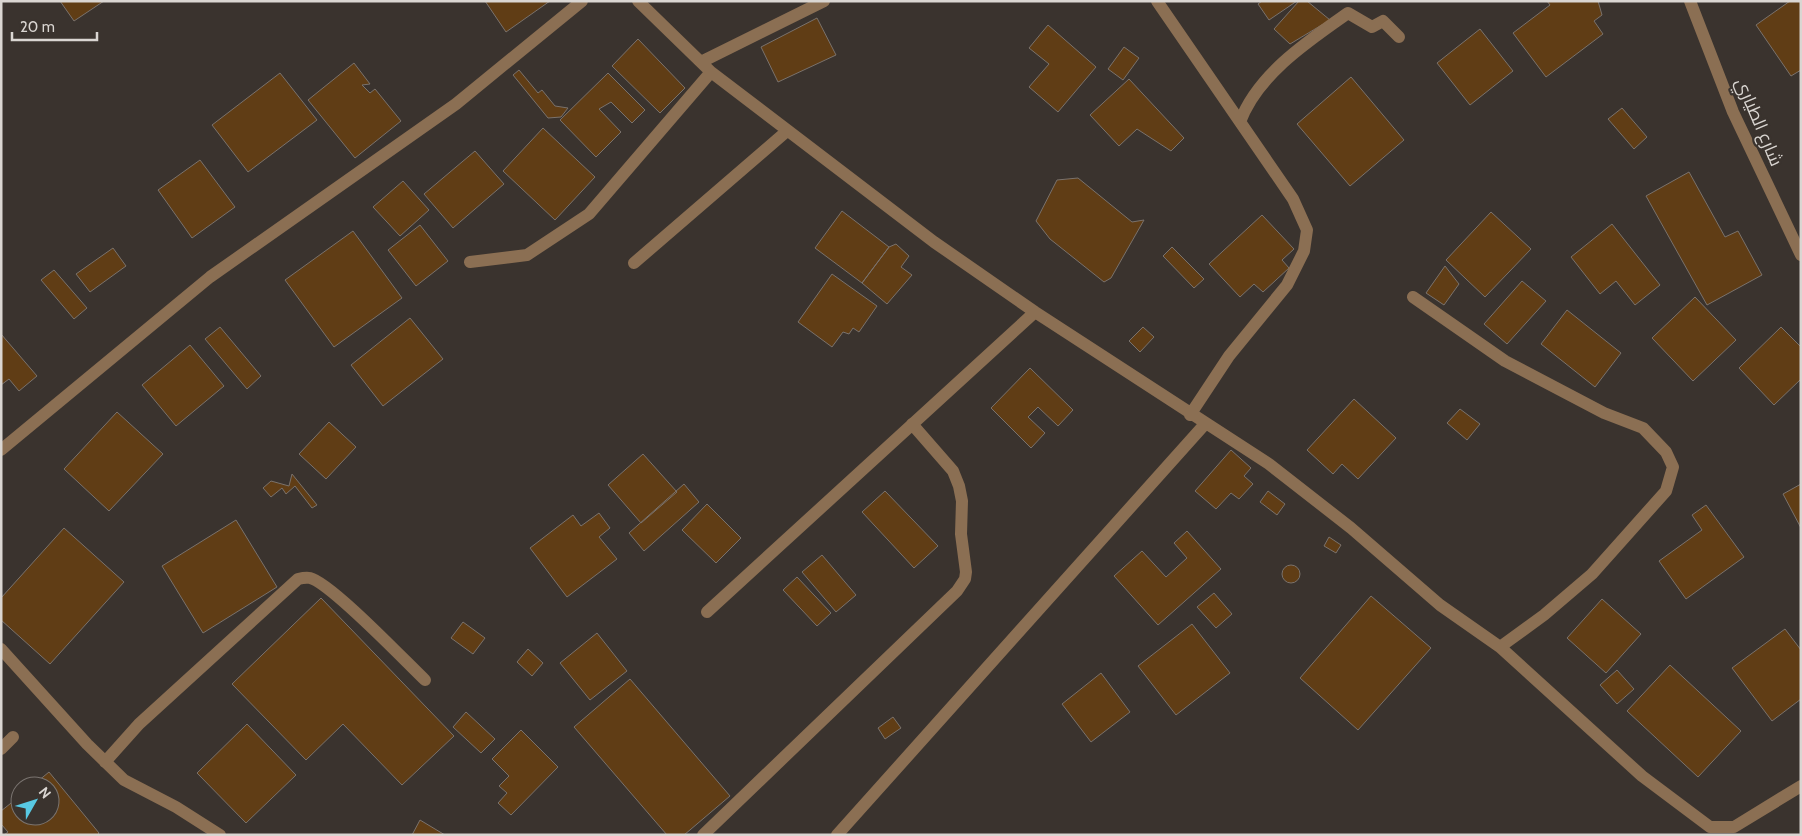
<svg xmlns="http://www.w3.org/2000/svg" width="1802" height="836" font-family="Cabin,Cairo,sans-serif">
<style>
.building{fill:#603d15;stroke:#7a726c}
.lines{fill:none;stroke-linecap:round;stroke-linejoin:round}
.minor{stroke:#8b6f53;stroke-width:12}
.labels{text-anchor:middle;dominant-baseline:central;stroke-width:4.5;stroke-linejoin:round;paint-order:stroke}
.street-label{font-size:18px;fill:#dad6d2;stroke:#3a332e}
</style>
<rect width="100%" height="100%" fill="#3a332e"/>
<path class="building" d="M60 1H104L74 21Z
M485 1H550L506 32Z
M1262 1H1297L1269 20 1258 4Z
M1299 1H1307L1330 20 1290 44 1274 29Z
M1547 1H1598L1602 15 1594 21 1603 34 1546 77 1513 33 1550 5Z
M1790 1H1801V70L1791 76 1756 25Z
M817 18 836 55 778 82 761 47Z
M1048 25 1096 67 1058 112 1029 87 1049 64 1029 48Z
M1480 29 1513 71 1470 105 1437 63Z
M638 39 685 88 660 113 612 66Z
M1124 47 1139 58 1123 80 1108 69Z
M354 63 370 84 362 85 370 93 375 89 401 121 355 158 308 100Z
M519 70 538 93 542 90 555 106 568 108 561 117 548 118 513 75Z
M280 73 317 120 248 172 212 125Z
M608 73 645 110 632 123 611 102 599 109 621 132 596 157 560 120Z
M1351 77 1404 140 1350 186 1297 124Z
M1129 79 1184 138 1171 151 1137 129 1119 146 1090 115Z
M1622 108 1647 137 1634 149 1608 119Z
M543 128 595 177 555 220 503 171Z
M475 151 504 184 453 228 424 194Z
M200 160 235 207 192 238 158 190Z
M1689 172 1725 237 1738 231 1762 275 1707 305 1646 196Z
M1078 178 1132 222 1144 220 1111 278 1104 282 1050 239 1036 221 1057 180Z
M403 181 429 210 400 236 373 207Z
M842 211 889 247 862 283 815 248Z
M1491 212 1531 249 1485 297 1446 260Z
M1262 215 1294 249 1282 260 1289 268 1263 292 1254 284 1240 297 1209 264Z
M1612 224 1660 285 1635 305 1616 281 1600 294 1571 257Z
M420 225 448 261 416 286 388 250Z
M353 231 402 298 334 347 285 280Z
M896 244 909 256 901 267 912 275 887 304 862 283 889 247Z
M1172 247 1204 279 1194 288 1163 256Z
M113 248 126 266 90 292 76 274Z
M1445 266 1459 284 1444 305 1426 293Z
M54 270 87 308 74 319 41 280Z
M832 274 877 306 859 332 853 328 849 334 843 332 832 347 798 322Z
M1522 281 1546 301 1507 344 1484 324Z
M1695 297 1736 340 1693 381 1652 338Z
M1567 310 1621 353 1595 387 1541 344Z
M410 318 443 359 383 406 351 365Z
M220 327 261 376 247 389 205 339Z
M1143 327 1154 337 1140 352 1129 341Z
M1781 327 1801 347V379L1774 405 1739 368Z
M1 334 37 376 19 391 9 379 1 385Z
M190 345 224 386 176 426 142 385Z
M1030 368 1073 410 1058 426 1038 407 1028 417 1045 433 1031 448 991 408Z
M1354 399 1396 438 1358 479 1342 464 1333 474 1307 450Z
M1460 409 1480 424 1467 440 1447 423Z
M117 412 163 454 109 511 64 469Z
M329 422 356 447 326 479 299 454Z
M1231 450 1251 468 1244 476 1253 484 1239 499 1231 493 1216 509 1195 491Z
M643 454 677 492 641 523 608 485Z
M292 474 317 505 312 508 295 486 286 494 282 488 271 497 263 488 271 481 289 486Z
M684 484 699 502 644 551 629 533Z
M1801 484V528L1783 494Z
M885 491 938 546 914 568 862 512Z
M1268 491 1285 504 1277 515 1260 502Z
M707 504 741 538 716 563 682 530Z
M1706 505 1744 557 1686 599 1659 561 1702 530 1692 515Z
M599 513 610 528 599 537 617 559 567 597 530 548 573 515 581 526Z
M236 520 277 587 203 633 162 566Z
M64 528 124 582 50 664 1 620V598Z
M1187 531 1221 569 1158 625 1114 576 1142 551 1166 577 1187 558 1174 543Z
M1329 537 1341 545 1336 553 1324 546Z
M822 555 856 595 836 612 802 572Z
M1282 574a9 9 0 1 1 18 0a9 9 0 1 1-18 0Z
M797 577 831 613 817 626 783 590Z
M1214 593 1232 614 1216 628 1197 607Z
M1371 596 1431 648 1358 730 1300 678Z
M321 598 454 736 402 785 343 724 306 760 232 684Z
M1602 599 1641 634 1606 673 1567 638Z
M463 622 485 638 473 654 451 638Z
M1192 624 1230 673 1176 715 1138 666Z
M1785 629 1801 650V699L1772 721 1732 668Z
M597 633 627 671 590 700 560 663Z
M528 649 543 663 532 676 517 662Z
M1670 665 1741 731 1698 777 1627 711Z
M1617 670 1634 689 1617 704 1600 685Z
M1101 673 1130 712 1091 742 1062 704Z
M630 679 730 796 684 835H667L574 727Z
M466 712 495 739 481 753 453 727Z
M893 717 901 728 885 739 878 728Z
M247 724 296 775 246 823 197 773Z
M521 730 558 767 511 815 498 803 507 793 499 786 509 776 492 759Z
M49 772 99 833 97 835H4L8 832 1 824V811L20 796V816H50V786H32Z
M420 820 445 835H412Z"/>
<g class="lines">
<path class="minor" d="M638 1 711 72 934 242 1035 312 1269 464 1351 528 1440 605 1500 647 1642 776 1710 827H1734L1801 786
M1157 1 1293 199 1307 230 1304 251 1287 285 1229 356 1190 415
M1690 1 1733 112 1801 255
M701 62 824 1
M1240 122C1257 75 1308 41 1348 13L1372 27 1383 21 1399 37
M470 262 527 255 589 214 711 72
M634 263 787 131
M1413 297 1505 361 1604 413 1643 428 1666 452 1673 467 1666 491 1592 574 1544 615 1500 647
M1 450 210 277 456 104 582 1
M707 612 1035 312
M1 649 87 744 124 780 176 807 220 835
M1 749 13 737
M105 762 139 724 298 579C302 578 306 577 310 578 331 583 405 661 425 680
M703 835 957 591 965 579 966 572 961 534 962 501 959 486 953 471 912 424
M837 835 1205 424"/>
</g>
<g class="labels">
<g class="street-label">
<text transform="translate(1759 122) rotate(67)">شارع الطياري</text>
</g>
</g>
<rect width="1802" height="836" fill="none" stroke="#dad6d2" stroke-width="5"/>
<g transform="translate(35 801) rotate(51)"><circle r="24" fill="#3a332e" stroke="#7a7470"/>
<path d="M0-4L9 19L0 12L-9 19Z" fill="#58c9e3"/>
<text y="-8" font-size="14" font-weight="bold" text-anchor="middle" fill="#dad6d2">N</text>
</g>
<path d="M12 32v8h85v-8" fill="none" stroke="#dad6d2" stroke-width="2.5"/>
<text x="20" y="32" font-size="15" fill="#dad6d2" stroke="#3a332e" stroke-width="4" paint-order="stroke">20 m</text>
</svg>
